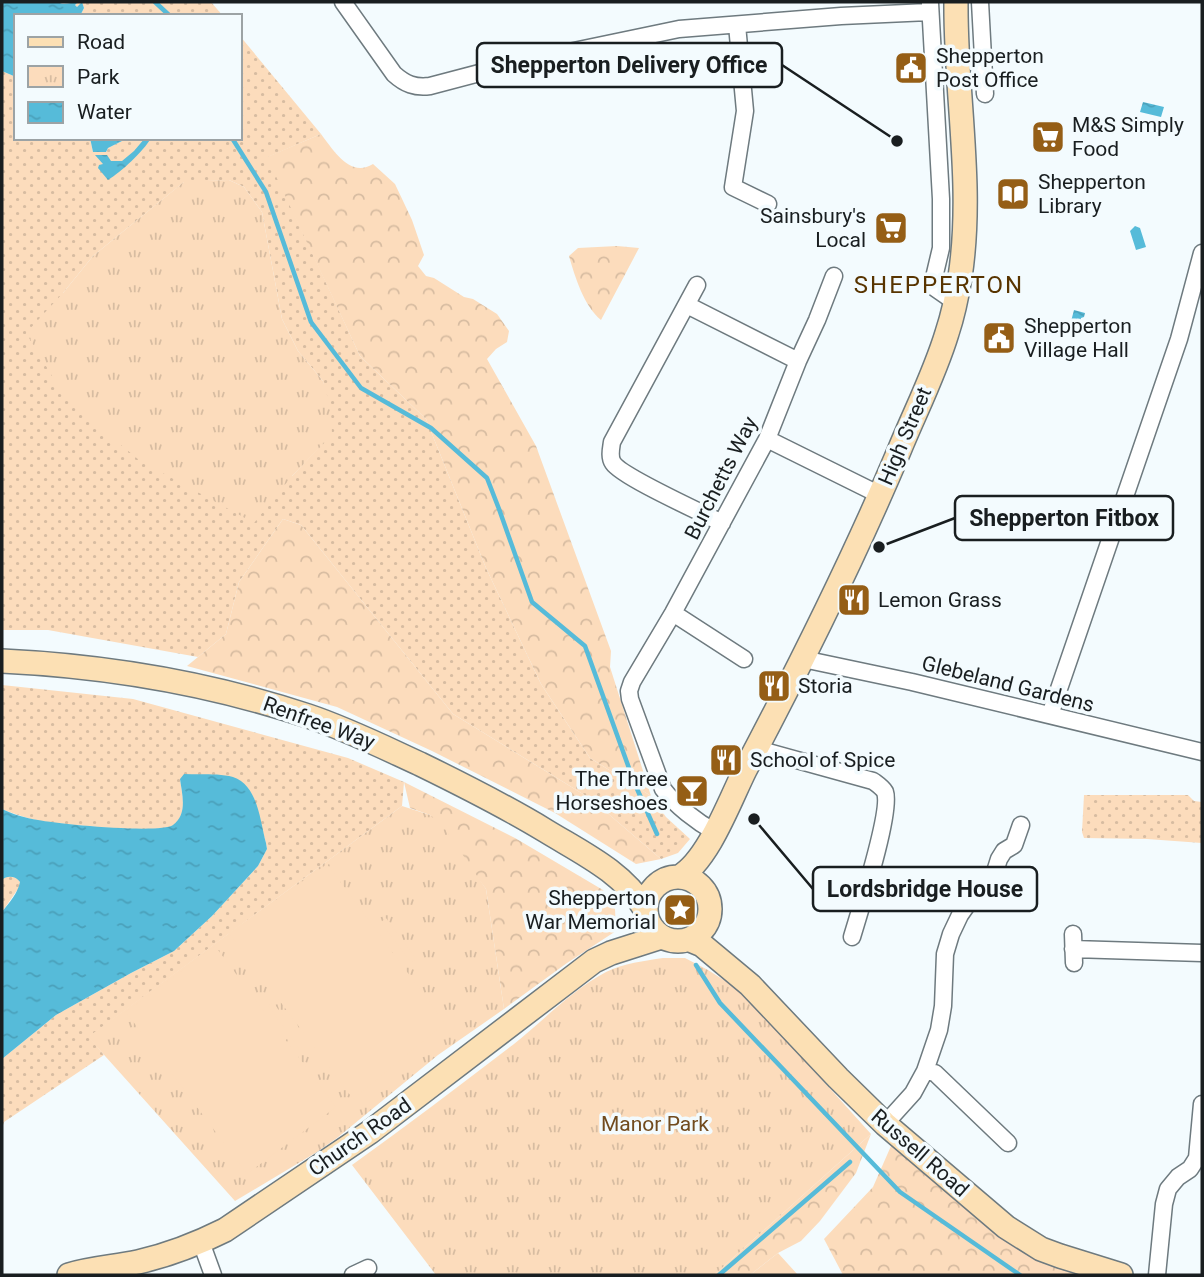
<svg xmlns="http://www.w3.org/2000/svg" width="1204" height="1277" font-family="Roboto,sans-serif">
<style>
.grass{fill:url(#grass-dots);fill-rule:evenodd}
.forest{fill:url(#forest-crowns)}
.park{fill:url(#park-tufts)}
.pitch{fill:#fcdcbc}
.water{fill:url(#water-ripples)}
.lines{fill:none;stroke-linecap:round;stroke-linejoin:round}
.stream{stroke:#56bbd9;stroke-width:4.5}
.street-casing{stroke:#6e7a7f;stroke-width:19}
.secondary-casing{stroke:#6e7a7f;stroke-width:26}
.street{stroke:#fff;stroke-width:16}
.secondary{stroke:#fce0b4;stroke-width:23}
.labels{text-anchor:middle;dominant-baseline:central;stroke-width:7;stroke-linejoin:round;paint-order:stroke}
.poi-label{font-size:21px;fill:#191e20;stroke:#f3fbfe;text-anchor:start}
.street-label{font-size:21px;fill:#191e20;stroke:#f3fbfe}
.park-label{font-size:21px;fill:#714b1e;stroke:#f3fbfe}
.quarter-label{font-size:24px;letter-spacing:2px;fill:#583400;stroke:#f3fbfe}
.leader{fill:none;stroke:#191e20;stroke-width:2.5}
.callout-dot{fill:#191e20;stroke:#f3fbfe;stroke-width:2.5}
.callout{fill:#f3fbfe;stroke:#191e20;stroke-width:2.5}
.callout-label{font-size:23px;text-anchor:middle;font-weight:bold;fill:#191e20}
</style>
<defs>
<pattern id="grass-dots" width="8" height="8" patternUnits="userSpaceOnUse" patternTransform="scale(1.75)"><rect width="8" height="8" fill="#fcdcbc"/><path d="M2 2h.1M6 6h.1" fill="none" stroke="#d7bca1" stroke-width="1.8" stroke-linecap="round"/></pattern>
<pattern id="forest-crowns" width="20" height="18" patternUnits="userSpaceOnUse" patternTransform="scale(1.75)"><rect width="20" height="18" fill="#fcdcbc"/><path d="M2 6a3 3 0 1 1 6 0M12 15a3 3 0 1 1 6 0" fill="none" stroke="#d7bca1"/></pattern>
<pattern id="park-tufts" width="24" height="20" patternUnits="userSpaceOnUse" patternTransform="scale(1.75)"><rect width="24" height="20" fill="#fcdcbc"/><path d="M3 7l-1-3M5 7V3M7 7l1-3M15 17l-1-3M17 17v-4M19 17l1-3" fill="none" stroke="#d7bca1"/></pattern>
<pattern id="water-ripples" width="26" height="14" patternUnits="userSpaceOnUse" patternTransform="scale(1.75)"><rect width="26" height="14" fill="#56bbd9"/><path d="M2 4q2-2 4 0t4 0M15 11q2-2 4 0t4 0" fill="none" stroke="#4aa0ba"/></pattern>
</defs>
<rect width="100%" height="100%" fill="#f3fbfe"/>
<path class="grass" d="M78 2H211L223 16H80L84 8 82 3 77 7 75 5Z
M240 36 321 134 268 157 360 356 426 419 486 568 541 684 590 758 651 796 666 817 690 839 678 853 661 859 591 799 453 714 301 525 283 519 239 582 226 634 198 657 48 630H2V71L16 77V138H90L93 152H106L108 148 128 138H240ZM229 180 244 187 262 212 282 319 298 351 323 381 331 435 292 476 63 293 93 256 184 182Z
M2 685 133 699 348 758 404 782 402 806 89 1037 104 1055 4 1122 2 1128V1059L56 1015 131 973 174 951 212 916 258 866 267 849 266 843 254 799 248 788 239 780 180 779C182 794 188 814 174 825 160 835 61 824 40 821 28 819 16 814 4 810L2 808Z
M1084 795H1188L1194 801 1202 802V843L1147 839 1084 838 1082 832Z
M11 876 18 879 20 882V886L2 912V880L5 877Z"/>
<path class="forest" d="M321 134C334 151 350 178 373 164L395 184 412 220 424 255 418 266 426 276 434 278 464 297 473 299 497 314 509 331 507 342 496 349 487 359 536 446 611 651 610 667 651 796 590 758 541 684 486 568 426 419 360 356 267 157Z
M617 246 639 248 601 320C584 306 575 277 569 256L578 248Z
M283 519 301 525 453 714 591 799 661 859 636 864 555 813 432 751 337 707 187 666 226 634 239 582Z
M404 782 515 838 603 890 615 909 616 931 567 963 504 1009 486 889 430 815 410 808Z
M871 1134 856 1173 820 1221 801 1241 778 1253 750 1275H714Z
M891 1146 1006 1227 1121 1275H843L824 1239 873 1187Z"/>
<path class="park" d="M229 180 244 187 262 212 282 319 298 351 323 381 331 409 332 435 292 476 254 523 139 460 66 399 26 333 63 293 93 256 185 181Z
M402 806 430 815 441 823 486 889 504 1009 438 1055 337 1138 317 1152 235 1201 88 1037Z
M663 958H685L708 970 744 993 871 1134 714 1275H436L352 1165C407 1126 460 1085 514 1044 544 1020 572 990 606 972 624 963 644 961 663 958Z"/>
<path class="pitch" d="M327 864 445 1023 353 1099 229 933Z
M386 918 416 959 411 963 381 922Z
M215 946 336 1107 247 1174 126 1012Z
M273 1002 303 1044 299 1048 268 1006Z
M778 1253 798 1275H750Z"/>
<path class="water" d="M2 2H58C64 6 71 2 78 2L75 5 77 7 82 2 84 8 80 16H16V77L2 71Z
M1143 102 1164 107 1161 117 1140 112Z
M90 138H128L108 148 106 152H93Z
M145 138H151C143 152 121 172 108 180L98 168 99 165 103 164 95 155H107L111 161H122L134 151Z
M1135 226 1140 228 1146 247 1136 250 1130 231Z
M1074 310 1085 313 1084 317 1081 318 1077 335 1068 333Z
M184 774C199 775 218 773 233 777 258 785 260 821 266 843L267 849 258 866 212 916 174 951 131 973 56 1015 2 1059V912C9 903 18 893 20 882 16 876 7 875 2 880V809C12 814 26 818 38 820 58 824 160 834 173 825 188 814 182 794 180 779Z"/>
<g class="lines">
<path class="stream" d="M155 2 170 16
M232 138 266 192 311 322 361 388 431 428 487 478 499 509 532 602 585 646 634 782 657 834
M696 965 720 1003 900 1192 1020 1275
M719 1275 850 1162"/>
<defs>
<path id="street" d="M343 2 394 74C405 84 415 88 430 86L521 62 679 29 841 16 929 12
M980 2 985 94
M930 3 941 199V248L932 286 955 302
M737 25 745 111 733 187 768 204
M697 285 612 442C611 449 609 457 613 463 622 477 703 513 722 523
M687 305 798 361
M767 439 880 495
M673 613 744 659
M803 659 912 682 1202 752
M1050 715 1179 339 1202 253
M757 749 873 781C877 784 882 787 885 792 892 811 859 913 852 937
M715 832C697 822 676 806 663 789L630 699 629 691 632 682 673 613 767 439 798 361 817 320 834 276
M1073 934 1074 963
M1073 949 1202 953
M925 1071 935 1073 1008 1143
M885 1124 913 1093 925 1071 939 1030 943 1006 945 954 951 934 960 915 983 882 993 878 999 859 1004 851 1014 845 1021 825
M201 1242 213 1275
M353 1275 368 1268
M1157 1275 1164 1204 1168 1189 1178 1177 1190 1169 1197 1158 1202 1104"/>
<path id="secondary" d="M2 661C106 666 209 683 308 716 347 729 383 747 420 764 463 785 505 806 546 831 582 853 623 872 645 909
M646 909a32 32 0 1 1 64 0a32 32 0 1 1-64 0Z
M679 877C708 861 730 800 745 770 800 666 853 560 899 451 915 412 935 373 947 333 953 315 957 296 960 277 974 186 955 93 956 2
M690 940 702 945 750 985 838 1078 885 1124 1006 1227 1041 1249 1060 1256 1121 1275
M69 1275C92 1268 115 1267 138 1262 169 1255 197 1244 225 1230L370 1132 594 961 611 953 661 937"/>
</defs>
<use href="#street" class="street-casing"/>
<use href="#secondary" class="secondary-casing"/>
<use href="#street" class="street"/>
<use href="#secondary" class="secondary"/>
</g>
<defs>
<symbol id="civic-square" viewBox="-11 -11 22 22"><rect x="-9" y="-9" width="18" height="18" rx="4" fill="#955e16" stroke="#f3fbfe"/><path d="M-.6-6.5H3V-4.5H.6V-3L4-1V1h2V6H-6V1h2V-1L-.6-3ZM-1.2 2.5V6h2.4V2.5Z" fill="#fff"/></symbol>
<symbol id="supermarket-square" viewBox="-11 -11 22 22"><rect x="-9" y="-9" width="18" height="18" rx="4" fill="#955e16" stroke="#f3fbfe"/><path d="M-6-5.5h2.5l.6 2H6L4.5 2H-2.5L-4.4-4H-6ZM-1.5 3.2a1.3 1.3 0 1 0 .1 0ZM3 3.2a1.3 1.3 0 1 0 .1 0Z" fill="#fff"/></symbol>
<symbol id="library-square" viewBox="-11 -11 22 22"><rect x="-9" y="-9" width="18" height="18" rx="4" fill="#955e16" stroke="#f3fbfe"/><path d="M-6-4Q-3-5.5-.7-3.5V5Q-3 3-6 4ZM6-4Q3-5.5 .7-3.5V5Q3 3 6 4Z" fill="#fff"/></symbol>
<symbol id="restaurant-square" viewBox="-11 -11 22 22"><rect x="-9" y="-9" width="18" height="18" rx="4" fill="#955e16" stroke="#f3fbfe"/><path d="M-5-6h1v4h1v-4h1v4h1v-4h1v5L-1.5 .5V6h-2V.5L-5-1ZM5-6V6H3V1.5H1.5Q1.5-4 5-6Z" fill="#fff"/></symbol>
<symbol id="bar-square" viewBox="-11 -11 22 22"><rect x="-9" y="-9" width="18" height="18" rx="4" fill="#955e16" stroke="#f3fbfe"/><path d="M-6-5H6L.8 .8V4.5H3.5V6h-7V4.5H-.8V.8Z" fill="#fff"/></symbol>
<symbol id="sight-square" viewBox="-11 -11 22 22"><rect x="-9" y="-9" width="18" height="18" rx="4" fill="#955e16" stroke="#f3fbfe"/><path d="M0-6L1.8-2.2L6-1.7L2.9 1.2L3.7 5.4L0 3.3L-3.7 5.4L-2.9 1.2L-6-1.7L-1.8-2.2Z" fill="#fff"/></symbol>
</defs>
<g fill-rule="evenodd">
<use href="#civic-square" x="892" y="49" width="38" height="38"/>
<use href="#supermarket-square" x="1029" y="118" width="38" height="38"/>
<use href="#library-square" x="994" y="175" width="38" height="38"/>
<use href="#supermarket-square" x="872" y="209" width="38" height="38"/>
<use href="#civic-square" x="980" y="319" width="38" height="38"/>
<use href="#restaurant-square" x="835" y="581" width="38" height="38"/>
<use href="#restaurant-square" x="755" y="667" width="38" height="38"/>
<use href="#restaurant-square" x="707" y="741" width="38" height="38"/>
<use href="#bar-square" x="673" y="772" width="38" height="38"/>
<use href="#sight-square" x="661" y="891" width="38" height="38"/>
</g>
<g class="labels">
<g class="poi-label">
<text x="936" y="56">Shepperton<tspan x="936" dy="24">Post Office</tspan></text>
<text x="1072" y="125">M&amp;S Simply<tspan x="1072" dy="24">Food</tspan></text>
<text x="1038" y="182">Shepperton<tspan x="1038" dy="24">Library</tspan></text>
<text x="866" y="216" text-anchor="end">Sainsbury's<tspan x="866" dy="24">Local</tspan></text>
<text x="1024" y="326">Shepperton<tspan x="1024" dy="24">Village Hall</tspan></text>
<text x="878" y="600">Lemon Grass</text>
<text x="798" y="686">Storia</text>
<text x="750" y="760">School of Spice</text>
<text x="668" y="779" text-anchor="end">The Three<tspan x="668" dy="24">Horseshoes</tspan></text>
<text x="656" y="898" text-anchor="end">Shepperton<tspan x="656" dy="24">War Memorial</tspan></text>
</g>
<g class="street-label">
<text transform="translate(905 436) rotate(-67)">High Street</text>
<text transform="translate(721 478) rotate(-63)">Burchetts Way</text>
<text transform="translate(1008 684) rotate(14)">Glebeland Gardens</text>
<text transform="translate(319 723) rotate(20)">Renfree Way</text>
<text transform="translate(360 1137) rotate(-35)">Church Road</text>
<text transform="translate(920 1153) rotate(41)">Russell Road</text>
</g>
<g class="park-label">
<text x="655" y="1124">Manor Park</text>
</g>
<g class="quarter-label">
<text x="939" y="285">SHEPPERTON</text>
</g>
</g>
<path class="leader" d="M897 141L782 65M879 547L955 518M754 819L813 889"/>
<g class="callout-dot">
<circle cx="897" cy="141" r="7"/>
<circle cx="879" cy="547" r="7"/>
<circle cx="754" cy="819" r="7"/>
</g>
<g class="callout">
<rect x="477" y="43" width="305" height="44" rx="7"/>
<rect x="955" y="496" width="218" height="44" rx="7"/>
<rect x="813" y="867" width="224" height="44" rx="7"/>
</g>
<g class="callout-label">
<text x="629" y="73">Shepperton Delivery Office</text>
<text x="1064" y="526">Shepperton Fitbox</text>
<text x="925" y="897">Lordsbridge House</text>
</g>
<rect width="1204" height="1277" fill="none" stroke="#191e20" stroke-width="7"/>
<rect x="14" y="14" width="228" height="126" fill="#f3fbfe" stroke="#9ca3a5" stroke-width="2"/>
<rect x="28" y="37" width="35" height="10" fill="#fce0b4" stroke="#9ca3a5" stroke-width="2"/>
<text x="77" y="49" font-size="21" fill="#191e20">Road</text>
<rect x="28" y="66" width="35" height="21" fill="url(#park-tufts)" stroke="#9ca3a5" stroke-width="2"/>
<text x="77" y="84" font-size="21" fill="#191e20">Park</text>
<rect x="28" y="102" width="35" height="21" fill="url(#water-ripples)" stroke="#9ca3a5" stroke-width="2"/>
<text x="77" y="119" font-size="21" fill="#191e20">Water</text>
</svg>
